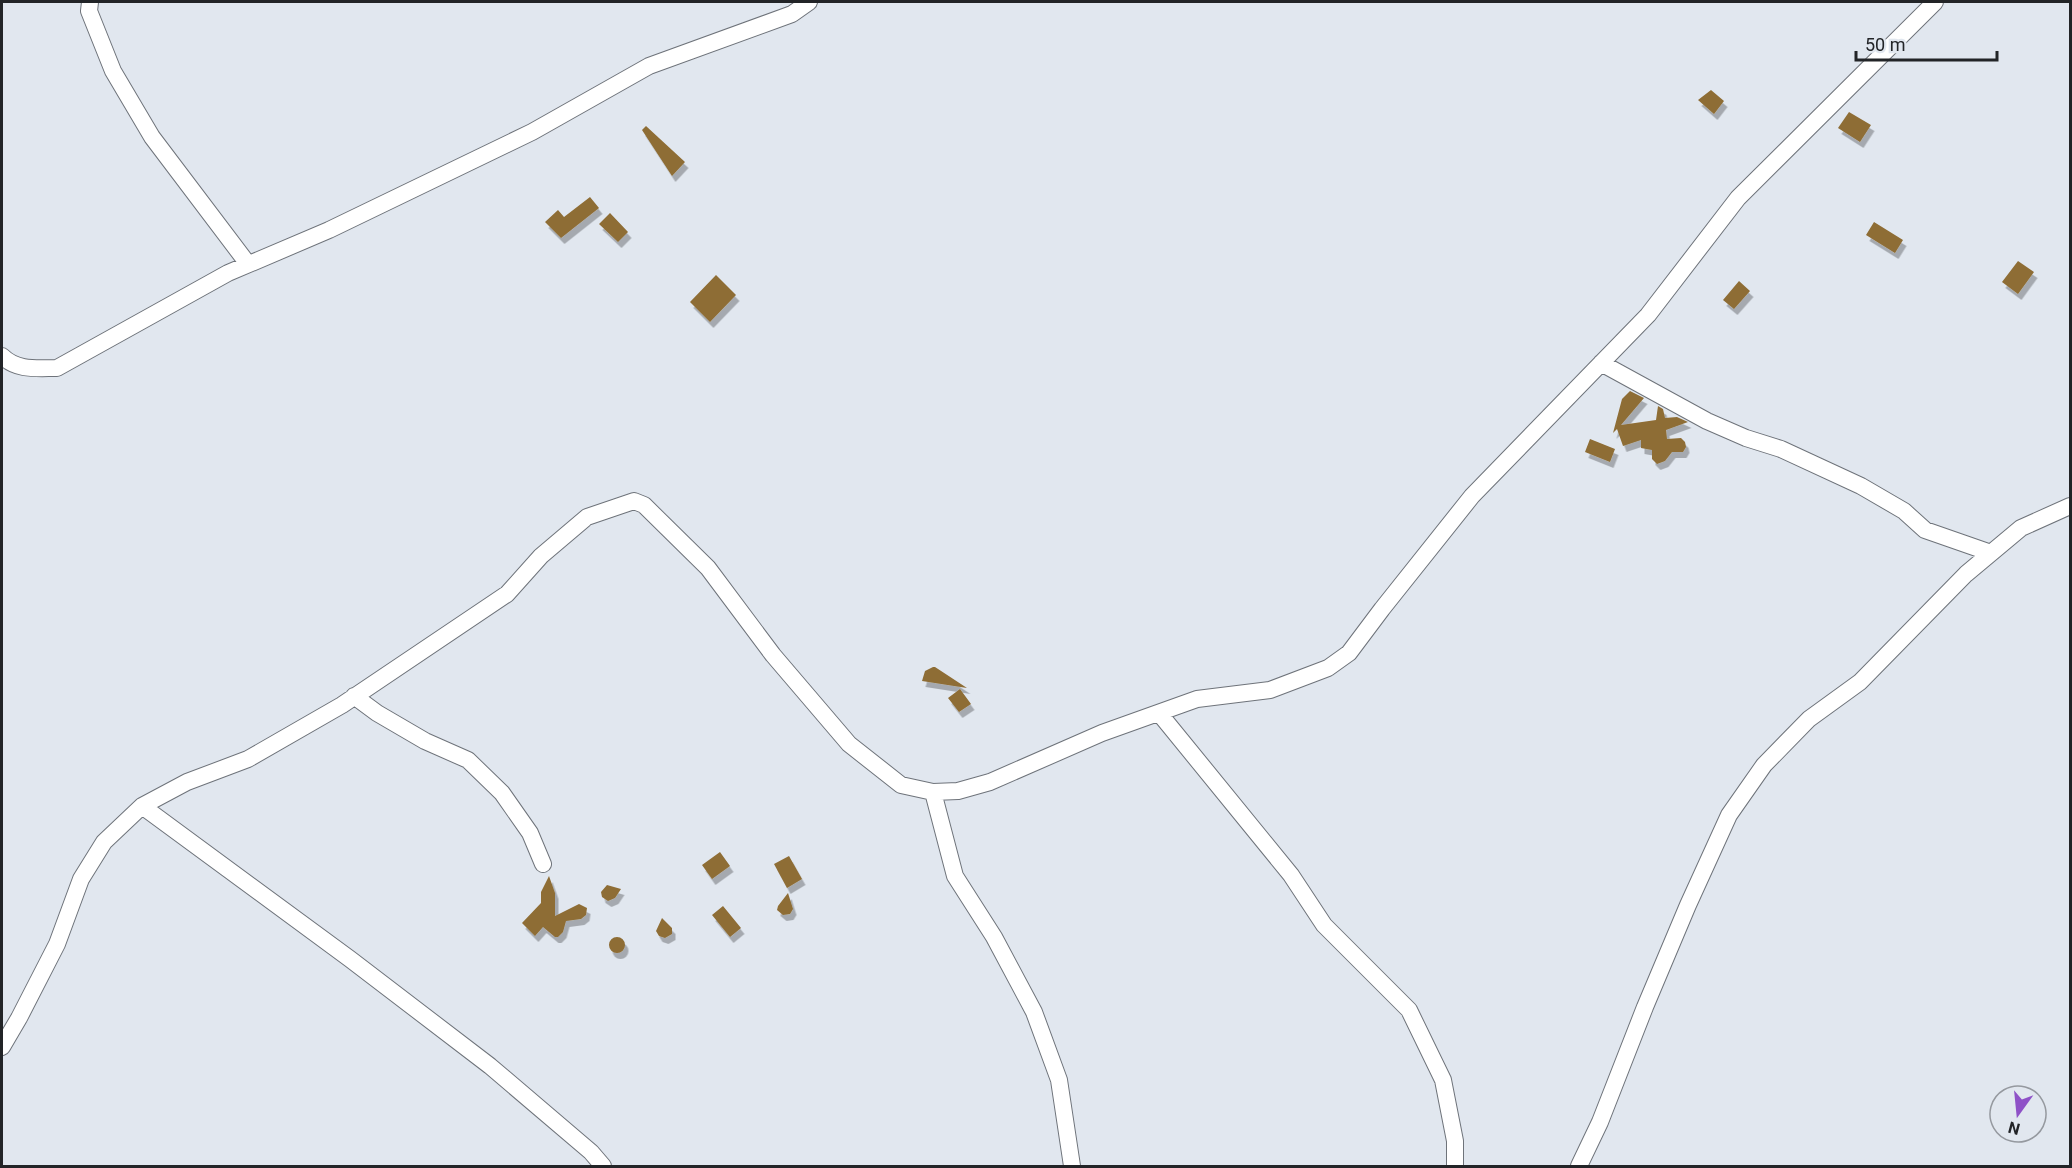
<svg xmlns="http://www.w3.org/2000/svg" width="2072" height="1168" font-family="Roboto,sans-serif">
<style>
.building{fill:#8e6d35;filter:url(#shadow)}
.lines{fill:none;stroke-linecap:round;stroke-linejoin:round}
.street-casing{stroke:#6e737a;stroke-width:18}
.street{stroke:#fff;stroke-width:16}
</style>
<defs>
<filter id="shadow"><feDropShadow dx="3.5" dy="6" stdDeviation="0" flood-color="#0004"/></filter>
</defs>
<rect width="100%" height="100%" fill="#e1e7ef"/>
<path class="building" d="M1711 90 1724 101 1714 114 1698 100Z
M1849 112 1871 125 1860 142 1838 128Z
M646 126 685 162 672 176 642 130Z
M590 197 599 208 561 238 545 222 558 210 564 217Z
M610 213 628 232 618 242 599 224Z
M1874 222 1903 240 1895 253 1866 235Z
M2018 261 2034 272 2018 294 2002 282Z
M716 275 736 295 710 322 690 302Z
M1739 281 1750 291 1734 309 1723 300Z
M1630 391 1644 398 1621 425 1656 420 1658 406 1663 409 1665 418 1677 417 1688 422 1666 430 1667 439 1681 438 1685 442 1686 447 1683 452H1672L1665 461 1657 464 1652 459V450L1641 448V440L1623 446 1617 429 1613 433 1622 399Z
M1590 439 1615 449 1610 462 1585 452Z
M933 667H935L967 688 922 681 925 671Z
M960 689 971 704 959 712 948 698Z
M720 852 730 866 712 879 702 865Z
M789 856 802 879 787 888 774 864Z
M549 876 555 893V916L579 904 587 908 586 915 581 919 566 921 563 932 558 937H555L543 927 535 936 522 923 541 903V892Z
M607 885 621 889 615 898 608 901 602 897 601 892Z
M788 893 793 909 790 914 783 915 777 910 778 906Z
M723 906 741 928 730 937 712 915Z
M662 918 672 928V934L665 938 659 936 656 931Z
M609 945a8 8 0 1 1 16 0a8 8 0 1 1-16 0Z"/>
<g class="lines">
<defs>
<path id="street" d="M90 2 89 11 113 71 152 137 248 264
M2 356C17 371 37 368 57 368L228 273 329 230 532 132 649 66 792 14 809 2
M1601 363 1707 421 1746 438 1781 449 1861 486 1904 511 1925 530 1991 553
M354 696 377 713 425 741 468 760 502 793 530 833 543 864
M1159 713 1291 875 1324 925 1409 1010 1443 1080 1455 1141V1166
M933 792 955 876 994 937 1034 1012 1059 1080 1072 1166
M142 806 350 959 490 1066 591 1152 603 1166
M2 1047 19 1018 57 944 81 879 104 842 142 806 187 782 248 759 342 705 507 594 541 556 587 517 634 501 644 505 708 568 773 655 849 744 901 785 933 792 958 791 990 782 1102 733 1197 699 1270 690 1328 668 1349 653 1382 609 1472 496 1648 315 1738 198 1935 2
M1579 1166 1600 1122 1645 1007 1688 905 1729 815 1764 765 1809 719 1860 682 1966 574 2021 528 2070 506"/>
</defs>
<use href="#street" class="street-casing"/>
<use href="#street" class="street"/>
</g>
<rect width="2072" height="1168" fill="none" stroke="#222427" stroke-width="6"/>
<g transform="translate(2018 1114) rotate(195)"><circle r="28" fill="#e1e7ef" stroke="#95999f" stroke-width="1.5"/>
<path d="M0-4.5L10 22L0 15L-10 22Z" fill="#8e51c7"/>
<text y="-9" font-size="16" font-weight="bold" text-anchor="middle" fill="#222427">N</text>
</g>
<path d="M1856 51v9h141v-9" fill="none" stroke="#222427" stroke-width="3"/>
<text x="1865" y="51" font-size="18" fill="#222427" stroke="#e1e7ef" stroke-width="4.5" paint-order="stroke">50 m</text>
</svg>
